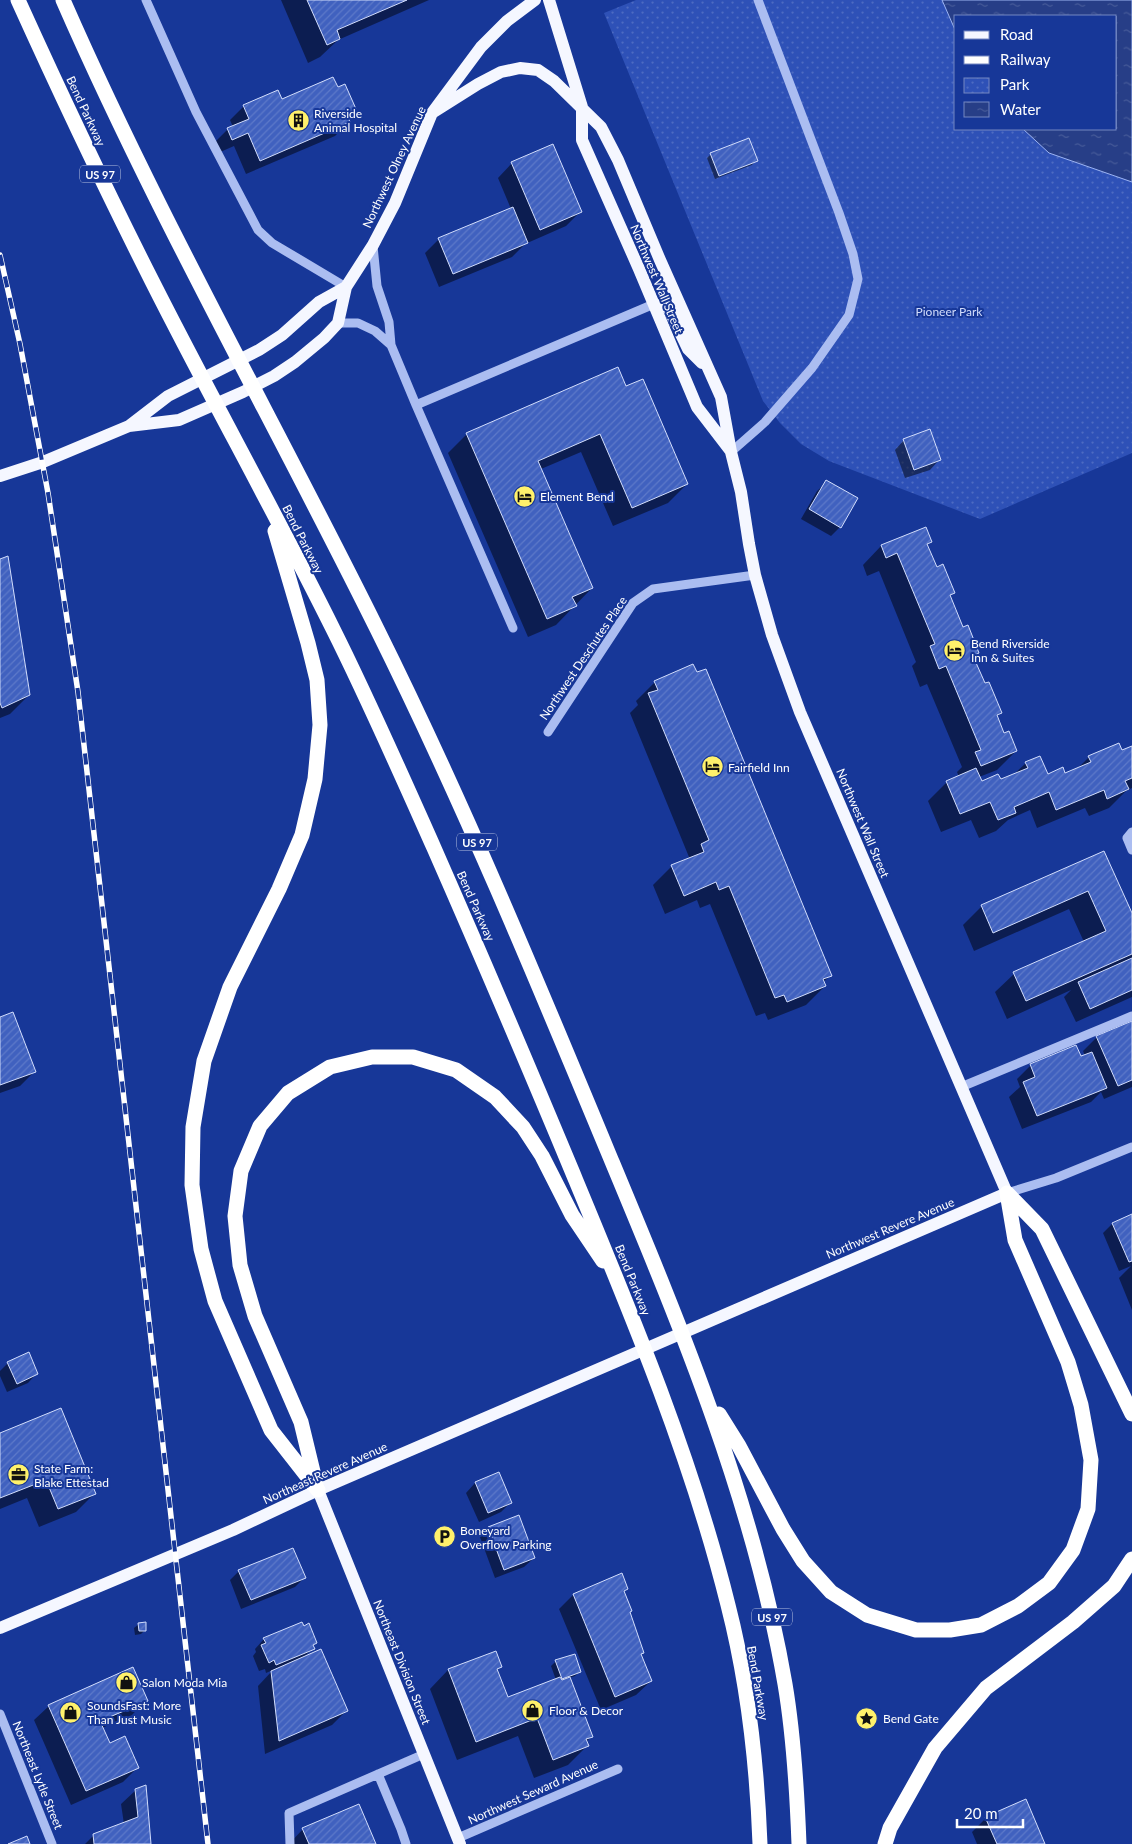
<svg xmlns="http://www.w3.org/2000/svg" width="1132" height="1844" font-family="Lato,sans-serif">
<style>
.park{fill:url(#park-dots)}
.water{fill:url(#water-ripples);stroke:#9db5f4}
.shadow{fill:#0007}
.building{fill:url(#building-hatch);stroke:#d2ddfc}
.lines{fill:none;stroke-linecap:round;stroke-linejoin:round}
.minor{stroke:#abbdf1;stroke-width:9}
.major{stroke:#f5f7ff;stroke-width:12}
.highway{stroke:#fff;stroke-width:15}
.rail-casing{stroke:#fff;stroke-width:5.5}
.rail{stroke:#173798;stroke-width:4;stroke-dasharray:11;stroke-linecap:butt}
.labels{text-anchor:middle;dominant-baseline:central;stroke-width:4;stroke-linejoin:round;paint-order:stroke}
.shield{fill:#173798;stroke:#b9c3e0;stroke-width:1}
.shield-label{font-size:11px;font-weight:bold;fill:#fff}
.street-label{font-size:12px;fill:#fff;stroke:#173798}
.poi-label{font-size:12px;fill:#fff;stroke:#173798;text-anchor:start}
.park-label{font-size:12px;fill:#d2ddfc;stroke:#173798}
</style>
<defs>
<pattern id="park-dots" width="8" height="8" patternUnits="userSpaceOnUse" patternTransform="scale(1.25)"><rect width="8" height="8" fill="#2e51b7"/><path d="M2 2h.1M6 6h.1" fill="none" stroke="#4d6bc2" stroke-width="1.8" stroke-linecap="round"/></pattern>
<pattern id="water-ripples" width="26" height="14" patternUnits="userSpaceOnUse" patternTransform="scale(1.25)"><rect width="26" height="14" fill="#273e87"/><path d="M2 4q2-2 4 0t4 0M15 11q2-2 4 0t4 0" fill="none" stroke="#475b99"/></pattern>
<pattern id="building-hatch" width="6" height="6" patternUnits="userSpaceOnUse" patternTransform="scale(1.25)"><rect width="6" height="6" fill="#4061bf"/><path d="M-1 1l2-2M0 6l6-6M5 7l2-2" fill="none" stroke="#5d79c9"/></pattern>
</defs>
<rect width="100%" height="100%" fill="#173798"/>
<path class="park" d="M636 0H942L956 32V129H1023L1049 153 1132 182V453L980 519 829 461 801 444 780 423 763 401 604 13Z"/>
<path class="water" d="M942 0H1132V182L1049 153 1023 129H1116V16H956V32Z"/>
<path class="shadow" d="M281 0H429L338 40 320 57 308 63Z
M337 89 354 109 347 117 349 122 335 136 246 174 234 146 218 153 214 143 228 129 233 127 230 120 244 106 281 101Z
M711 154 756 160 752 165 715 179 707 158Z
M512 163 580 212 566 226 525 244 512 257 439 287 425 253 439 239 511 209 498 178Z
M626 388 687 484 668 503 613 526 581 452 541 469 592 588 556 625 528 637 448 453 467 434Z
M904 440 939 460 930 470 905 478 895 450Z
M827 482 840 527 831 536 801 519 817 491Z
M926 528 931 541 927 545 936 569 953 592 949 597 962 628 978 653 973 658 984 685 1000 713 996 717 1003 735 1016 751 997 770 979 777 981 783 1000 781 1013 775 1026 763 1047 776 1065 774 1076 770 1089 757 1122 751 1132 747V788L1126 791 1109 808 1089 816 1085 808 1037 828 1030 810 1008 820 996 831 979 838 971 820 941 832 928 801 947 782 959 777 957 772 962 767 927 684 920 687 912 666 916 662 879 571 867 576 863 565 881 546Z
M0 560 29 695 10 714 0 718Z
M655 682 830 976 823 982 825 986 806 1005 768 1020 765 1013 756 1016 710 904 700 908 697 900 665 914 653 885 672 866 686 861 689 857 630 713 638 705 636 701Z
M1103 852 1132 916V997L1076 1022 1064 997 1071 990 1007 1019 995 992 1014 974 1084 942 1069 909 974 951 963 925 982 906Z
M0 1018 34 1072 20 1086 0 1093Z
M1132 1022V1087L1104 1099 1101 1092 1091 1102 1022 1129 1009 1097 1020 1087 1017 1079 1031 1065 1080 1058 1085 1056 1083 1051 1097 1037Z
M1132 1216V1310L1119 1278 1131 1266 1119 1271 1103 1233 1112 1224Z
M8 1363 37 1373 28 1383 7 1392 0 1376V1371Z
M0 1434 95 1493 76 1512 39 1527 27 1498 0 1509Z
M498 1473 511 1502 501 1512 479 1522 466 1493 475 1483Z
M489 1528 534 1558 524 1567 495 1578 480 1537Z
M239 1571 304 1578 295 1587 241 1609 230 1580Z
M627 1589 623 1592 640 1655 651 1681 636 1695 601 1710 559 1609 573 1595Z
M139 1624 145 1630 141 1634 135 1635 134 1628Z
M264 1639 316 1643 312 1646 313 1648 303 1658 346 1711 332 1725 265 1754 258 1686 273 1670 266 1673 265 1669 259 1671 253 1656 256 1652 255 1649Z
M495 1652 501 1666 497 1670 508 1699 556 1680 551 1666 556 1661 580 1671 575 1676 569 1678 592 1736 586 1742 587 1746 568 1765 534 1778 518 1736 457 1760 430 1689 448 1670Z
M146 1700 132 1715 102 1728 109 1744 137 1768 123 1782 71 1805 34 1720 49 1706Z
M136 1790 150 1844H85L94 1835 124 1824 121 1804Z
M986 1818 1044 1844H977L972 1832Z
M303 1829 374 1844H289Z"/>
<path class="building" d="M307 0H407L337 30 340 39 327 45Z
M333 77 338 87 345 84 356 109 346 113 350 122 260 161 248 133 232 140 227 128 249 119 243 105 278 90 282 99Z
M749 138 758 161 719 176 710 153Z
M553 144 582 212 540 230 511 162Z
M513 207 528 243 453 274 438 238Z
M618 367 626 386 643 379 688 484 632 508 600 434 538 461 593 588 572 597 577 606 547 619 466 433Z
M930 429 941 460 914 470 903 439Z
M826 480 858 498 841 528 809 509Z
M926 527 932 542 927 544 937 567 943 564 955 593 950 595 963 627 968 625 979 653 973 656 985 683 989 682 1002 713 997 715 1004 733 1009 731 1017 751 981 766 975 752 981 750 946 666 939 669 930 646 935 644 897 553 886 558 881 545Z
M8 556 30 695 2 708 0 703V559Z
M693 664 697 672 706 669 832 976 823 979 826 986 787 1002 784 995 775 998 729 886 719 890 716 882 684 896 671 865 704 852 701 844 709 840 648 693 658 690 654 681Z
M1119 743 1122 750 1132 746V778L1125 781 1129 789 1107 799 1104 790 1056 810 1049 792 1014 807 1016 813 998 820 990 802 960 814 946 781 976 768 982 781 998 774 1001 779 1028 768 1025 762 1040 756 1048 774 1063 767 1065 773 1091 762 1088 756Z
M1104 851 1132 913V954L1026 1001 1013 972 1106 931 1088 891 993 933 981 905Z
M1132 958V990L1090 1009 1078 982Z
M13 1012 36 1072 0 1085V1017Z
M1132 1021V1080L1118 1086 1096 1036Z
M1076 1045 1081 1056 1092 1052 1107 1088 1037 1116 1023 1082 1035 1077 1030 1064Z
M1132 1214V1261L1129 1262 1112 1223Z
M29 1352 38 1374 17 1384 7 1362Z
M61 1408 96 1494 58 1509 46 1480 0 1498V1433Z
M499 1472 512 1503 488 1513 475 1482Z
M519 1515 535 1558 504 1570 488 1527Z
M293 1548 306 1578 251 1600 238 1570Z
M622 1573 628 1589 624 1591 632 1611 630 1612 644 1653 641 1654 652 1681 615 1697 573 1594Z
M146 1622V1631H139L138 1623Z
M302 1622 304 1626 309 1623 317 1643 313 1645 315 1649 276 1665 274 1660 269 1663 261 1645 266 1643 263 1638Z
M321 1649 348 1711 279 1741 271 1671Z
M496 1651 502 1667 497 1669 508 1697 560 1677 562 1680 570 1677 593 1737 586 1739 589 1746 553 1760 537 1718 476 1742 448 1669Z
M575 1654 581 1672 562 1679 555 1660Z
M133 1667 148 1701 100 1721 110 1743 125 1736 139 1768 86 1791 48 1705Z
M146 1785 151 1844H94L93 1834 138 1817 135 1789Z
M1026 1799 1045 1844H997L985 1817Z
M359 1804 376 1844H309L302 1828Z
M27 1836 30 1844H8Z"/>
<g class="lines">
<path class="minor" d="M146 0 196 112 258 230 272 243 346 287
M373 246 377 286 389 322 391 345 416 405
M338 323H358L375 331 391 345
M731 452 765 422 812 368 849 315 858 279 853 254 839 213 758 0
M513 628 416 405 654 304
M548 732 633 603 653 589 755 575
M1132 832 1127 838 1132 850
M961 1087 1132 1016
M1007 1193 1056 1178 1132 1147
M0 1714 52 1844
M378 1774 401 1829 406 1844
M458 1838 618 1769
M290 1844 289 1813 424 1754"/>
<path class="major" d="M549 0 582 107V140L639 269 697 407 730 450
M654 304 668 307 688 349 702 363
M129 426 168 396 259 350 282 335 319 302 346 287
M0 476 43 462 129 426 179 420 243 392 274 376 295 362 324 338 338 323 346 287 373 245 395 203 432 113 481 47 507 21 535 0
M318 1490 460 1844
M0 1628 233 1530 318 1490 1007 1193 800 712 772 635 755 575 749 544 741 492 731 452 721 397 660 260 618 160 601 127 554 81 538 70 520 68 501 72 478 84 432 113"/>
<path class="highway" d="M18 0C61 95 105 188 152 281 211 398 275 512 333 629 369 701 401 774 434 848 481 955 527 1063 572 1171 631 1313 691 1456 728 1605 748 1683 757 1764 760 1844
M63 0C157 215 273 419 377 629 462 800 535 976 608 1152 680 1325 753 1498 785 1684 794 1737 797 1791 799 1844
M275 531 308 643 317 680 320 725 315 779 302 835 279 889 230 987 204 1061 193 1127 192 1185 201 1249 215 1301 271 1430 318 1490
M1007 1193 1042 1229 1132 1414
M719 1414 739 1446 783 1529 803 1561 831 1592 867 1615 916 1630H950L981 1625 1018 1606 1049 1583 1073 1550 1088 1509 1091 1460 1081 1405 1068 1362 1015 1240 1007 1193
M316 1484 301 1422 255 1316 240 1265 235 1216 241 1171 260 1126 288 1093 330 1067 372 1057H413L456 1070 495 1097 523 1127 542 1156 572 1215 603 1261
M885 1844 890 1828 935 1748 986 1688 1073 1622 1114 1586 1132 1559"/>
<defs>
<path id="rail" d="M0 255 20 344 48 493 78 692 208 1844"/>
</defs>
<use href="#rail" class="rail-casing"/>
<use href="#rail" class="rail"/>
</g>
<defs>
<symbol id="building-disc" viewBox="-11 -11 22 22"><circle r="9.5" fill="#fff16b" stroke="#173798"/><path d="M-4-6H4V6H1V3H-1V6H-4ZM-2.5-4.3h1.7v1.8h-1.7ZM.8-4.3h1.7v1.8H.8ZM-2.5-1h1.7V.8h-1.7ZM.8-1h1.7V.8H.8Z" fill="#111"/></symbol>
<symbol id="hotel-disc" viewBox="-11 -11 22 22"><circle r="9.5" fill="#fff16b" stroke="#173798"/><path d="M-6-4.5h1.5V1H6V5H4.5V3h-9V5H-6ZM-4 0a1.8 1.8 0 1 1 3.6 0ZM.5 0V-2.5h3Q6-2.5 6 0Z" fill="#111"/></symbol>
<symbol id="office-disc" viewBox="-11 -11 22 22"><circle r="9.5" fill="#fff16b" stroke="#173798"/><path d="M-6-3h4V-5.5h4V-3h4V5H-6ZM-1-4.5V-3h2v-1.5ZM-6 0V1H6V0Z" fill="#111"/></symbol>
<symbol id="parking-disc" viewBox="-11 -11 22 22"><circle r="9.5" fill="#fff16b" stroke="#173798"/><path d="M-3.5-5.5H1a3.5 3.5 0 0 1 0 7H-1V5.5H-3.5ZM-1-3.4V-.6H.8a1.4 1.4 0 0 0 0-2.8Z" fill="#111"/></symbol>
<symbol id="shop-disc" viewBox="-11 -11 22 22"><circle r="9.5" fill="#fff16b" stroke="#173798"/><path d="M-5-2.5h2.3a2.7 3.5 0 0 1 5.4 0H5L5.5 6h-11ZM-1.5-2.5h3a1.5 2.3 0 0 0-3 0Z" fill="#111"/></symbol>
<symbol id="sight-disc" viewBox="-11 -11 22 22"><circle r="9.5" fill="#fff16b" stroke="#173798"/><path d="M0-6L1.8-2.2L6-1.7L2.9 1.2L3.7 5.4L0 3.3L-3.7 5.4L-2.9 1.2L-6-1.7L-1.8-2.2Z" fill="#111"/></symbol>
</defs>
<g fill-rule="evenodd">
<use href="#building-disc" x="286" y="108" width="25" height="25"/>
<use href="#hotel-disc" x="512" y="484" width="25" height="25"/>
<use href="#hotel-disc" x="942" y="638" width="25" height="25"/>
<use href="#hotel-disc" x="700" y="754" width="25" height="25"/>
<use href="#office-disc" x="6" y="1462" width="25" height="25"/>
<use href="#parking-disc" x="432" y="1524" width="25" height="25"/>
<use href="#shop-disc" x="114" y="1670" width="25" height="25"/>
<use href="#shop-disc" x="520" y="1698" width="25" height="25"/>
<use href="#shop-disc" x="58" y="1700" width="25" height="25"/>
<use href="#sight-disc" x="854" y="1706" width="25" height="25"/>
</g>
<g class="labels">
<g class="shield">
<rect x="80" y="165.5" width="40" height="17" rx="4"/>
<rect x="457" y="833.5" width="40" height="17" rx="4"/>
<rect x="752" y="1608.5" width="40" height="17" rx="4"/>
</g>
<g class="shield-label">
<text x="100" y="174">US 97</text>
<text x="477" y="842">US 97</text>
<text x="772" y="1617">US 97</text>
</g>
<g class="street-label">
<text transform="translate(86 111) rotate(65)">Bend Parkway</text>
<text transform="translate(394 167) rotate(-65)">Northwest Olney Avenue</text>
<text transform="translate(657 279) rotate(67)">Northwest Wall Street</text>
<text transform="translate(303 539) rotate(63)">Bend Parkway</text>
<text transform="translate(583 658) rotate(-56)">Northwest Deschutes Place</text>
<text transform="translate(863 823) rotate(67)">Northwest Wall Street</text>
<text transform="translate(476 906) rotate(66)">Bend Parkway</text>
<text transform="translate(890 1228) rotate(-23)">Northwest Revere Avenue</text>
<text transform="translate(633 1280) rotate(68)">Bend Parkway</text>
<text transform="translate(325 1473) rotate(-24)">Northeast Revere Avenue</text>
<text transform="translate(402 1662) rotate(68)">Northeast Division Street</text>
<text transform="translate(758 1683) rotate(80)">Bend Parkway</text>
<text transform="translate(38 1775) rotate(68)">Northeast Lytle Street</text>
<text transform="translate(533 1792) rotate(-24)">Northwest Seward Avenue</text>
</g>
<g class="poi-label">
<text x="314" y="113">Riverside<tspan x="314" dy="14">Animal Hospital</tspan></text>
<text x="540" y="496">Element Bend</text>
<text x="971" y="643">Bend Riverside<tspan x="971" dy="14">Inn &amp; Suites</tspan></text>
<text x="728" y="767">Fairfield Inn</text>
<text x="34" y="1468">State Farm:<tspan x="34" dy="14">Blake Ettestad</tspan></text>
<text x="460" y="1530">Boneyard<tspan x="460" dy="14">Overflow Parking</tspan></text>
<text x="142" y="1682">Salon Moda Mia</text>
<text x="87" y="1705">SoundsFast: More<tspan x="87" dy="14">Than Just Music</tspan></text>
<text x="549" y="1710">Floor &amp; Decor</text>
<text x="883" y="1718">Bend Gate</text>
</g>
<g class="park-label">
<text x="949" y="311">Pioneer Park</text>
</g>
</g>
<rect x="954" y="15" width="162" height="115" fill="#173798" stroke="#7487c1"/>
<rect x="964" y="31" width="25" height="8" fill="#f5f7ff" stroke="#7487c1"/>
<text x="1000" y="40" font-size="15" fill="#ffffff">Road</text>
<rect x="964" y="56" width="25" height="8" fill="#ffffff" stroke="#7487c1"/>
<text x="1000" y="65" font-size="15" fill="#ffffff">Railway</text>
<rect x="964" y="78" width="25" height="15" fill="url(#park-dots)" stroke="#7487c1"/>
<text x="1000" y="90" font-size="15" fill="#ffffff">Park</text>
<rect x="964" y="102" width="25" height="15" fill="url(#water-ripples)" stroke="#7487c1"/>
<text x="1000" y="115" font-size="15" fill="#ffffff">Water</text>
<path d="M957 1819v8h66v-8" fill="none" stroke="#ffffff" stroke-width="2.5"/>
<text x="964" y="1819" font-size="15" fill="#ffffff" stroke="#173798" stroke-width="4" paint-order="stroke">20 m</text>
</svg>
